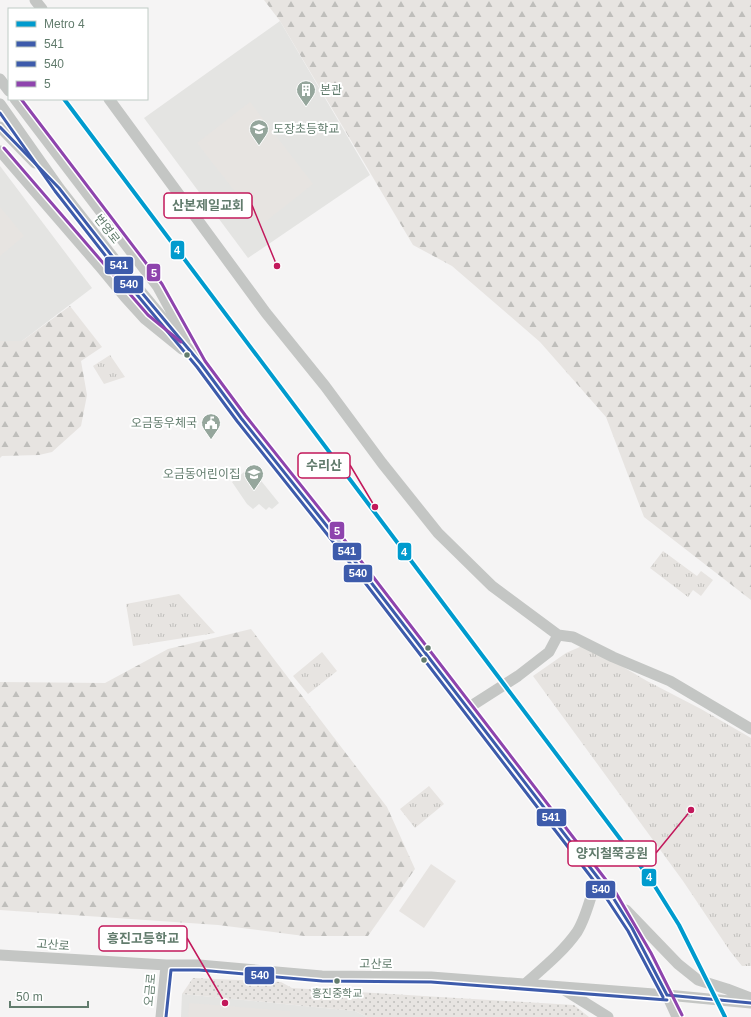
<svg xmlns="http://www.w3.org/2000/svg" width="751" height="1017" font-family="Arial,'Noto Sans KR',sans-serif">
<style>
.built{fill:#e4e4e2}
.grass{fill:url(#grass-dots)}
.forest{fill:url(#forest-firs)}
.park{fill:url(#park-tufts)}
.pitch{fill:#e7e4e1}
.lines{fill:none;stroke-linecap:round;stroke-linejoin:round}
.minor{stroke:#c4c6c4;stroke-width:11}
.bus-1-casing{stroke:#fff;stroke-width:6}
.bus-2-casing{stroke:#fff;stroke-width:6}
.bus-3-casing{stroke:#fff;stroke-width:6}
.bus-1{stroke:#3d5bab;stroke-width:3}
.bus-2{stroke:#3d5bab;stroke-width:3}
.bus-3{stroke:#8e44ad;stroke-width:3}
.metro-1-casing{stroke:#fff;stroke-width:7}
.metro-1{stroke:#009bce;stroke-width:4}
.bus-dot{fill:#627c6d;stroke:#fff;stroke-width:1.5}
.labels{text-anchor:middle;dominant-baseline:central;stroke-width:4;stroke-linejoin:round;paint-order:stroke}
.bus-label{font-size:11px;fill:#627c6d;stroke:#fff}
.poi-label{font-size:12px;fill:#627c6d;stroke:#fff;text-anchor:start}
.street-label{font-size:12px;fill:#627c6d;stroke:#fff}
.leader{fill:none;stroke:#c2185b;stroke-width:1.5}
.callout-dot{fill:#c2185b;stroke:#fff;stroke-width:1.5}
.callout{fill:#fff;stroke:#c2185b;stroke-width:1.5}
.callout-label{font-size:13px;text-anchor:middle;font-weight:bold;fill:#627c6d}
.line-badge{stroke:#fff;stroke-width:1.5}
.badge-label{font-size:11px;text-anchor:middle;font-weight:bold;fill:#fff}
</style>
<defs>
<pattern id="grass-dots" width="8" height="8" patternUnits="userSpaceOnUse"><rect width="8" height="8" fill="#e7e4e1"/><path d="M2 2h.1M6 6h.1" fill="none" stroke="#bfbebb" stroke-width="1.8" stroke-linecap="round"/></pattern>
<pattern id="forest-firs" width="22" height="20" patternUnits="userSpaceOnUse"><rect width="22" height="20" fill="#e7e4e1"/><path d="M5 1l3.5 6h-7zM16 11l3.5 6h-7z" fill="#bfbebb"/></pattern>
<pattern id="park-tufts" width="24" height="20" patternUnits="userSpaceOnUse"><rect width="24" height="20" fill="#e7e4e1"/><path d="M3 7l-1-3M5 7V3M7 7l1-3M15 17l-1-3M17 17v-4M19 17l1-3" fill="none" stroke="#bfbebb"/></pattern>
</defs>
<rect width="100%" height="100%" fill="#f5f4f4"/>
<path class="built" d="M280 21 370 175 248 258 144 118Z
M0 166 92 288 22 341H0Z
M250 467 279 503 272 509 269 507 266 510 259 504 253 509 247 504 232 482Z
M182 994 355 1011 367 1017H181Z"/>
<path class="grass" d="M193 978 281 982 292 988 574 1005 589 1017H367L355 1011 182 994Z"/>
<path class="forest" d="M264 0H751V600L644 517 606 417 540 342 452 266 413 245 280 21Z
M70 306 102 347 81 361 87 395 81 426 52 452 39 455 2 456 0 458V341H22Z
M251 629 387 807 415 869 368 936H304L218 925 0 910V682L105 683 168 649Z"/>
<path class="park" d="M110 355 125 377 104 384 93 366Z
M663 551 697 576 701 571 713 580 701 596 693 590 688 597 650 568Z
M179 594 215 633 133 646 126 604Z
M582 646 613 661 647 681 701 709 751 738V966H742L730 951 683 881 533 676 566 653Z
M322 652 337 671 308 694 293 676Z
M429 786 444 804 415 828 400 809Z"/>
<path class="pitch" d="M250 102 313 184 261 225 197 143Z
M0 207 24 236 0 256Z
M431 864 456 881 424 928 399 911Z
M189 1003 290 1011V1017H292H188Z"/>
<g class="lines">
<path class="minor" d="M35 0 42 9
M0 79 9 91
M15 99 158 287 186 338
M109 99 266 313 325 386 382 463 438 533 492 586 558 635 573 637 613 657 670 681 751 729
M0 104 59 188 123 270 201 364 241 418 350 555 612 896C636 935 659 975 677 1017
M0 127 35 163
M0 151 101 268 125 297 145 319 182 349
M468 708 518 676 549 652 558 635
M626 910 678 964 698 980 727 989 751 998
M0 955 166 965H199L322 976 431 977 667 995 751 1003
M525 984C543 968 563 952 577 932 587 916 591 895 597 877
M563 989 608 1017
M161 1017 166 965"/>
<defs>
<path id="bus-1" d="M0 127 59 188 123 270 201 364 241 418 350 555 612 896 632 928 667 995
M667 995 751 1003"/>
<path id="bus-2" d="M0 113 55 191 119 273 197 367 237 421 346 558 601 890 628 931 663 997
M166 1017 171 970H199L322 981 431 982 667 1000"/>
<path id="bus-3" d="M21 99 162 284 205 361 245 415 354 552 616 893 651 953 682 1015
M4 148 148 315 181 342"/>
</defs>
<use href="#bus-1" class="bus-1-casing"/>
<use href="#bus-2" class="bus-2-casing"/>
<use href="#bus-3" class="bus-3-casing"/>
<use href="#bus-1" class="bus-1"/>
<use href="#bus-2" class="bus-2"/>
<use href="#bus-3" class="bus-3"/>
<defs>
<path id="metro-1" d="M64 99 651 880 679 925 725 1017"/>
</defs>
<use href="#metro-1" class="metro-1-casing"/>
<use href="#metro-1" class="metro-1"/>
</g>
<defs>
<symbol id="building-pin" viewBox="-11 -11 22 30"><path d="M0 17L-7.5 6A9.5 9.5 0 1 1 7.5 6Z" fill="#95a69c" stroke="#fff"/><path d="M-4-6H4V6H1V3H-1V6H-4ZM-2.5-4.3h1.7v1.8h-1.7ZM.8-4.3h1.7v1.8H.8ZM-2.5-1h1.7V.8h-1.7ZM.8-1h1.7V.8H.8Z" fill="#fff"/></symbol>
<symbol id="school-pin" viewBox="-11 -11 22 30"><path d="M0 17L-7.5 6A9.5 9.5 0 1 1 7.5 6Z" fill="#95a69c" stroke="#fff"/><path d="M0-5L7-2L0 1L-7-2ZM-4 1L0 2.5L4 1V4Q0 6-4 4Z" fill="#fff"/></symbol>
<symbol id="civic-pin" viewBox="-11 -11 22 30"><path d="M0 17L-7.5 6A9.5 9.5 0 1 1 7.5 6Z" fill="#95a69c" stroke="#fff"/><path d="M-.6-6.5H3V-4.5H.6V-3L4-1V1h2V6H-6V1h2V-1L-.6-3ZM-1.2 2.5V6h2.4V2.5Z" fill="#fff"/></symbol>
</defs>
<g fill-rule="evenodd">
<use href="#building-pin" x="295" y="79" width="22" height="30"/>
<use href="#school-pin" x="248" y="118" width="22" height="30"/>
<use href="#civic-pin" x="200" y="412" width="22" height="30"/>
<use href="#school-pin" x="243" y="463" width="22" height="30"/>
</g>
<g class="bus-dot">
<circle cx="187" cy="355" r="3.5"/>
<circle cx="428" cy="648" r="3.5"/>
<circle cx="424" cy="660" r="3.5"/>
<circle cx="337" cy="981" r="3.5"/>
</g>
<g class="labels">
<g class="bus-label">
<text x="337" y="993">흥진중학교</text>
</g>
<g class="poi-label">
<text x="320" y="90">본관</text>
<text x="273" y="129">도장초등학교</text>
<text x="197" y="423" text-anchor="end">오금동우체국</text>
<text x="240" y="474" text-anchor="end">오금동어린이집</text>
</g>
<g class="street-label">
<text transform="translate(107 229) rotate(52)">번영로</text>
<text transform="translate(53 945) rotate(4)">고산로</text>
<text transform="translate(376 964) rotate(1)">고산로</text>
<text transform="translate(150 990) rotate(-85)">오금로</text>
</g>
</g>
<path class="leader" d="M277 266L252 205M375 507L350 465M691 810L656 853M225 1003L187 938"/>
<g class="callout-dot">
<circle cx="277" cy="266" r="4"/>
<circle cx="375" cy="507" r="4"/>
<circle cx="691" cy="810" r="4"/>
<circle cx="225" cy="1003" r="4"/>
</g>
<g class="callout">
<rect x="164" y="193" width="88" height="25" rx="4"/>
<rect x="298" y="453" width="52" height="25" rx="4"/>
<rect x="568" y="841" width="88" height="25" rx="4"/>
<rect x="99" y="926" width="88" height="25" rx="4"/>
</g>
<g class="callout-label">
<text x="208" y="210">산본제일교회</text>
<text x="324" y="470">수리산</text>
<text x="612" y="858">양지철쭉공원</text>
<text x="143" y="943">흥진고등학교</text>
</g>
<g class="line-badge">
<rect x="170" y="240" width="15" height="20" rx="4" fill="#009bce"/>
<rect x="104" y="256" width="30" height="19" rx="4" fill="#3d5bab"/>
<rect x="146" y="263" width="15" height="19" rx="4" fill="#8e44ad"/>
<rect x="113" y="275" width="31" height="19" rx="4" fill="#3d5bab"/>
<rect x="329" y="521" width="16" height="19" rx="4" fill="#8e44ad"/>
<rect x="332" y="542" width="30" height="19" rx="4" fill="#3d5bab"/>
<rect x="397" y="542" width="15" height="19" rx="4" fill="#009bce"/>
<rect x="343" y="564" width="30" height="19" rx="4" fill="#3d5bab"/>
<rect x="536" y="808" width="31" height="19" rx="4" fill="#3d5bab"/>
<rect x="641" y="868" width="16" height="19" rx="4" fill="#009bce"/>
<rect x="585" y="880" width="31" height="19" rx="4" fill="#3d5bab"/>
<rect x="244" y="966" width="31" height="19" rx="4" fill="#3d5bab"/>
</g>
<g class="badge-label">
<text x="177" y="254">4</text>
<text x="119" y="269">541</text>
<text x="154" y="277">5</text>
<text x="129" y="288">540</text>
<text x="337" y="535">5</text>
<text x="347" y="555">541</text>
<text x="404" y="556">4</text>
<text x="358" y="577">540</text>
<text x="551" y="821">541</text>
<text x="649" y="881">4</text>
<text x="601" y="893">540</text>
<text x="260" y="979">540</text>
</g>
<rect x="8" y="8" width="140" height="92" fill="#ffffff" stroke="#c0cbc5"/>
<rect x="16" y="21" width="20" height="6" fill="#009bce" stroke="#c0cbc5"/>
<text x="44" y="28" font-size="12" fill="#627c6d">Metro 4</text>
<rect x="16" y="41" width="20" height="6" fill="#3d5bab" stroke="#c0cbc5"/>
<text x="44" y="48" font-size="12" fill="#627c6d">541</text>
<rect x="16" y="61" width="20" height="6" fill="#3d5bab" stroke="#c0cbc5"/>
<text x="44" y="68" font-size="12" fill="#627c6d">540</text>
<rect x="16" y="81" width="20" height="6" fill="#8e44ad" stroke="#c0cbc5"/>
<text x="44" y="88" font-size="12" fill="#627c6d">5</text>
<path d="M10 1001v6h78v-6" fill="none" stroke="#627c6d" stroke-width="2"/>
<text x="16" y="1001" font-size="12" fill="#627c6d" stroke="#ffffff" stroke-width="3" paint-order="stroke">50 m</text>
</svg>
